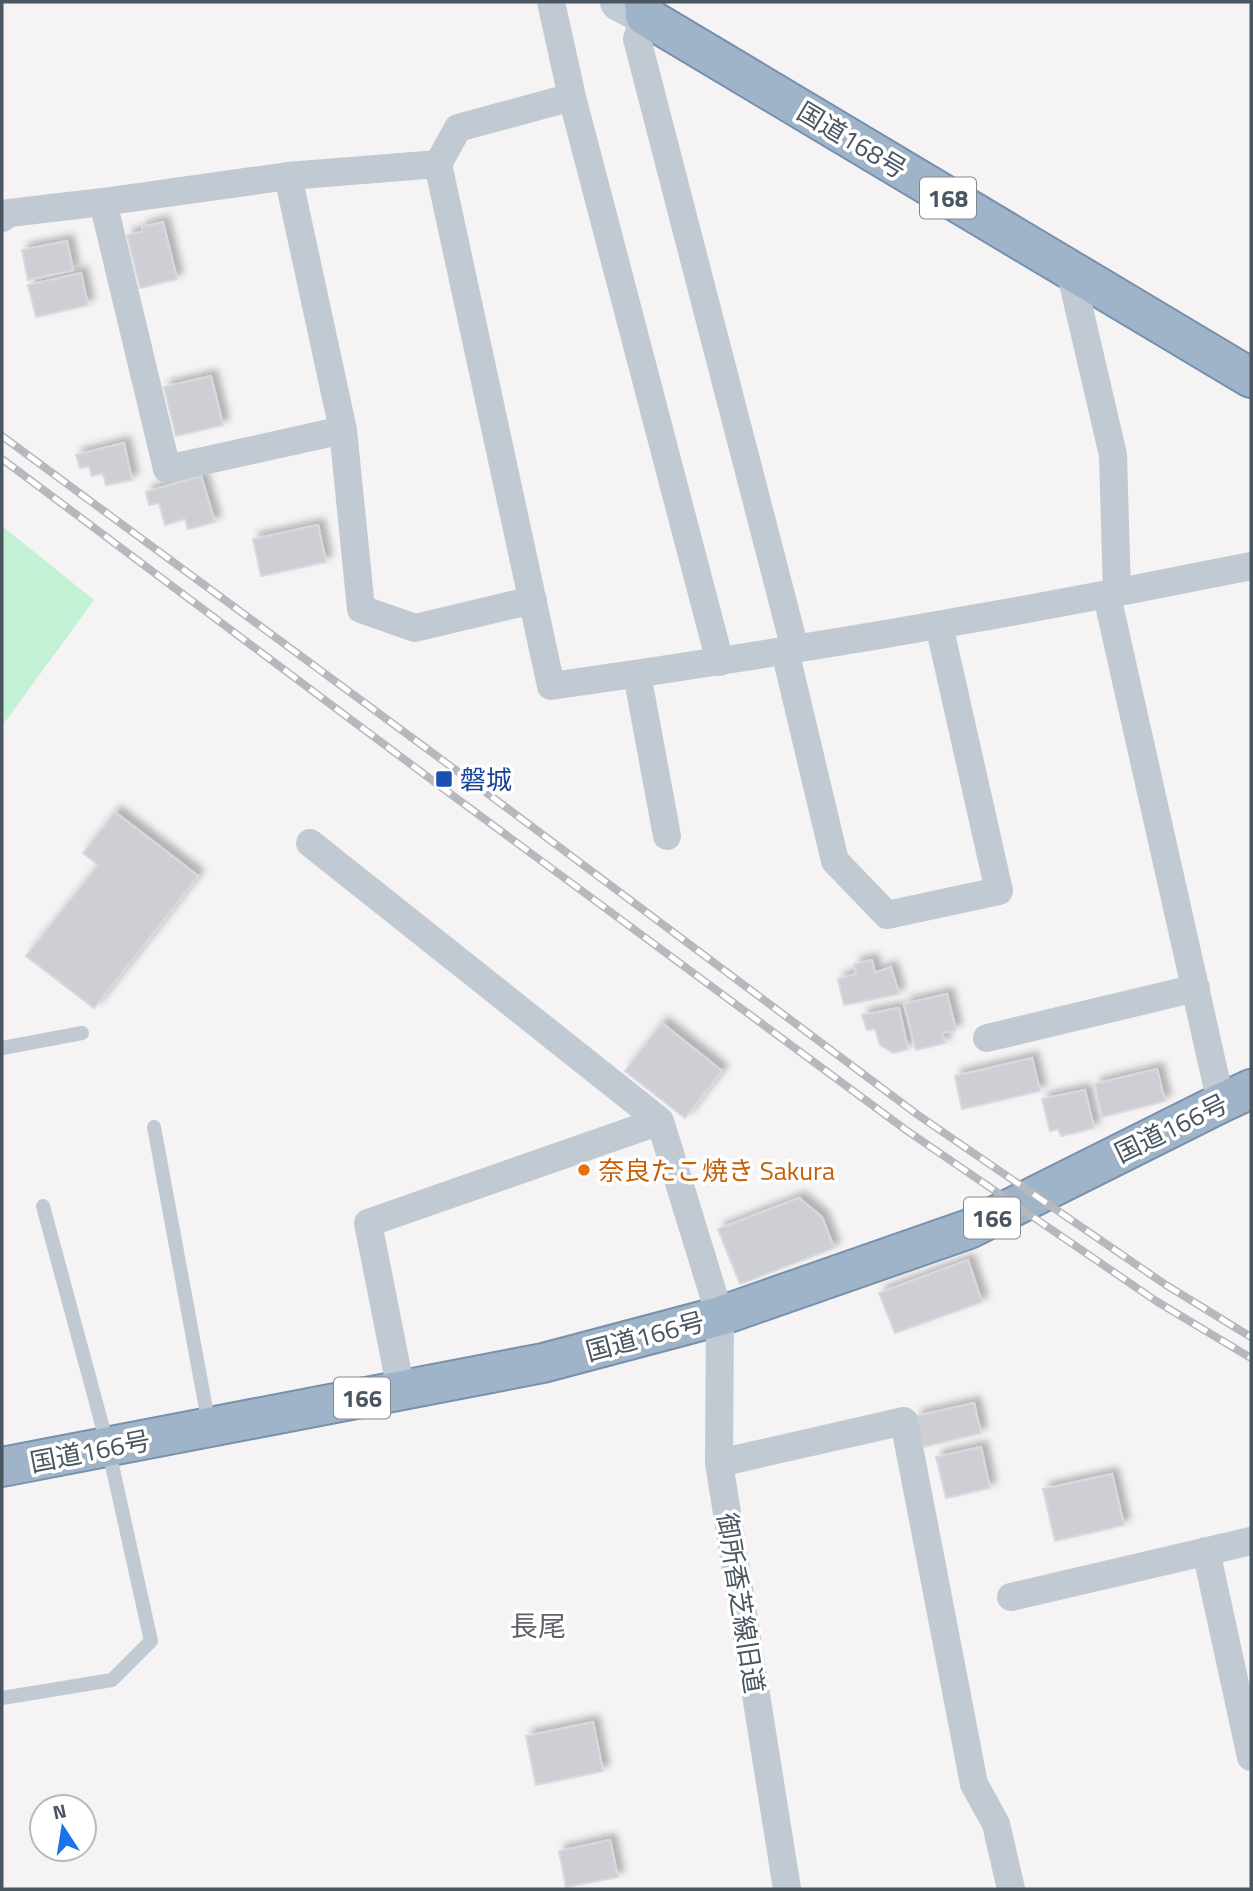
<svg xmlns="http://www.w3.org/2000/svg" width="1253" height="1891" font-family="'Titillium Web','Noto Sans JP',sans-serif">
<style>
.green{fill:#c3f1d5}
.building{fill:#cdcfd5;stroke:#d7d9de;stroke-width:2;filter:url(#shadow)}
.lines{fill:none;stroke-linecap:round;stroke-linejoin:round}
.trunk-casing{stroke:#7690ad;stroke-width:42}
.service{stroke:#c1cad2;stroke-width:14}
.minor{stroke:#c1cad2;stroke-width:28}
.secondary{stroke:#c1cbd6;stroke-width:38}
.trunk{stroke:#9fb4c9;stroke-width:38}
.rail-casing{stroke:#b5b8bd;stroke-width:8}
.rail{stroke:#fff;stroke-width:5;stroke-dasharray:16;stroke-linecap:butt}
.transit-dot{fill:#1a4fb4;stroke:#fff;stroke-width:2.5}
.food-dot{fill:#e8710a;stroke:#fff;stroke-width:2.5}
.labels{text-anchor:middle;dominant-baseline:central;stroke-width:7;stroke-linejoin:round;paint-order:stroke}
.shield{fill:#fff;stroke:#808990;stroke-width:2}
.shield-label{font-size:24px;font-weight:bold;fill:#4a5661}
.street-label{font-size:26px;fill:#4a5661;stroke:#fff}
.transit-label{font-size:26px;fill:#164399;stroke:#fff;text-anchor:start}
.food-label{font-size:26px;fill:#c56008;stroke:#fff;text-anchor:start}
.neighbourhood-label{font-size:28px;fill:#5f6368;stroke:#fff}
</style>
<defs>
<filter id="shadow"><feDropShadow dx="6" dy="-6" stdDeviation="3.5" flood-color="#0004"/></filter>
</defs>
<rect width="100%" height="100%" fill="#f5f3f3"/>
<path class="green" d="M2 526 94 600 2 726Z"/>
<path class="building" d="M163 222 177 279 140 288 127 235 142 232V227Z
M67 241 73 270 28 280 22 250Z
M81 273 88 305 36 317 28 285Z
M211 376 223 425 176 436 164 387Z
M124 443 132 480 106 485 103 473 92 476 89 466 80 468 76 455Z
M201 476 215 522 188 529 185 519 165 525 159 503 149 505 146 492Z
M318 525 326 562 261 576 253 539Z
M115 812 198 876 94 1008 26 956 98 865 83 853Z
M872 960 875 973 891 967 899 994 844 1005 838 979 856 974 854 964Z
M947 994 956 1030 942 1033 945 1043 916 1050 904 1004Z
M899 1008 908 1049 893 1053 880 1045 875 1029 867 1030 862 1015Z
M662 1023 722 1071 685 1118 625 1071Z
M1032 1058 1040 1091 962 1109 955 1076Z
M1157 1069 1165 1101 1102 1117 1095 1084Z
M1085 1090 1094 1128 1061 1136 1058 1129 1050 1131 1042 1099Z
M799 1198 822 1217 834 1248 740 1284 718 1229Z
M968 1260 982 1302 895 1333 879 1293Z
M974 1403 981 1433 923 1447 916 1416Z
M981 1447 990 1488 946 1498 936 1457Z
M1112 1474 1124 1525 1055 1541 1043 1489Z
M593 1722 603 1771 536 1785 526 1736Z
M610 1840 618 1877 566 1887 559 1851Z"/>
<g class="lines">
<defs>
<path id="trunk" d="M644 2 645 16 1251 378
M2 1467 543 1363 720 1316 969 1229 1221 1103 1251 1089"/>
</defs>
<use href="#trunk" class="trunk-casing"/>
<path class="service" d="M2 1048 82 1033
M154 1127 209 1425
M2 1698 112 1680 151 1641 108 1447 43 1206"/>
<path class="minor" d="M551 2 572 97 720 662
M645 16 637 39 795 649
M572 97 458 128 438 164 551 686C786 653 1019 613 1251 566
M288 176 343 430 167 469 103 202Z
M288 176 438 164
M2 218 9 213 103 202
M1070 270 1113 455 1117 593
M343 430 361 609 415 628 533 600
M1107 596 1221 1103
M785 651 835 861 887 915 999 891 939 625
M637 674 667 836
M310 843 660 1121 720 1316 719 1463 787 1889
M987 1038 1196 988
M401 1390 368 1223 660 1121
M719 1463 904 1421 974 1784 996 1824 1011 1889
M1206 1551 1251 1757
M1011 1597 1251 1541"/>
<path class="secondary" d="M619 2 645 16"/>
<use href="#trunk" class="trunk"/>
<defs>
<path id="rail" d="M2 436 468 779 918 1115 1166 1285 1251 1337
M2 459 456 798 906 1130 1156 1301 1251 1358"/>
</defs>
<use href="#rail" class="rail-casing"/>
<use href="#rail" class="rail"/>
</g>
<rect class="transit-dot" x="435" y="770" width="18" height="18" rx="3.5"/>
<circle class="food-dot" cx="584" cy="1170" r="7"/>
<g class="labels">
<g class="shield">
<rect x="920" y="177.5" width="56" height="41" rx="5"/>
<rect x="964" y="1197.5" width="56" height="41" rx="5"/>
<rect x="334" y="1377.5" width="56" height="41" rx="5"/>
</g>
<g class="shield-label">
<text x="948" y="198">168</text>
<text x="992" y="1218">166</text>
<text x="362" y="1398">166</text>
</g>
<g class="street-label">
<text transform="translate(852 140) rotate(31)">国道168号</text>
<text transform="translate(1171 1128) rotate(-26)">国道166号</text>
<text transform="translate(645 1336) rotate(-15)">国道166号</text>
<text transform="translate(90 1451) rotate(-11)">国道166号</text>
<text transform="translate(741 1603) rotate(81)">御所香芝線旧道</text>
</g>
<g class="transit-label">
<text x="460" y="779">磐城</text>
</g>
<g class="food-label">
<text x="598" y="1170">奈良たこ焼き Sakura</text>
</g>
<g class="neighbourhood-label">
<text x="538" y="1625">長尾</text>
</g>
</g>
<rect width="1253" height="1891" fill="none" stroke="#4a5661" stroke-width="7"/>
<g transform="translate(63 1828) rotate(348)"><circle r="33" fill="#ffffff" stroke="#b7bbc0" stroke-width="2"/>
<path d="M0-5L12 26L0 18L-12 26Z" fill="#1a73e8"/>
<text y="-10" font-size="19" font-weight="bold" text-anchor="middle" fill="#4a5661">N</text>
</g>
</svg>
